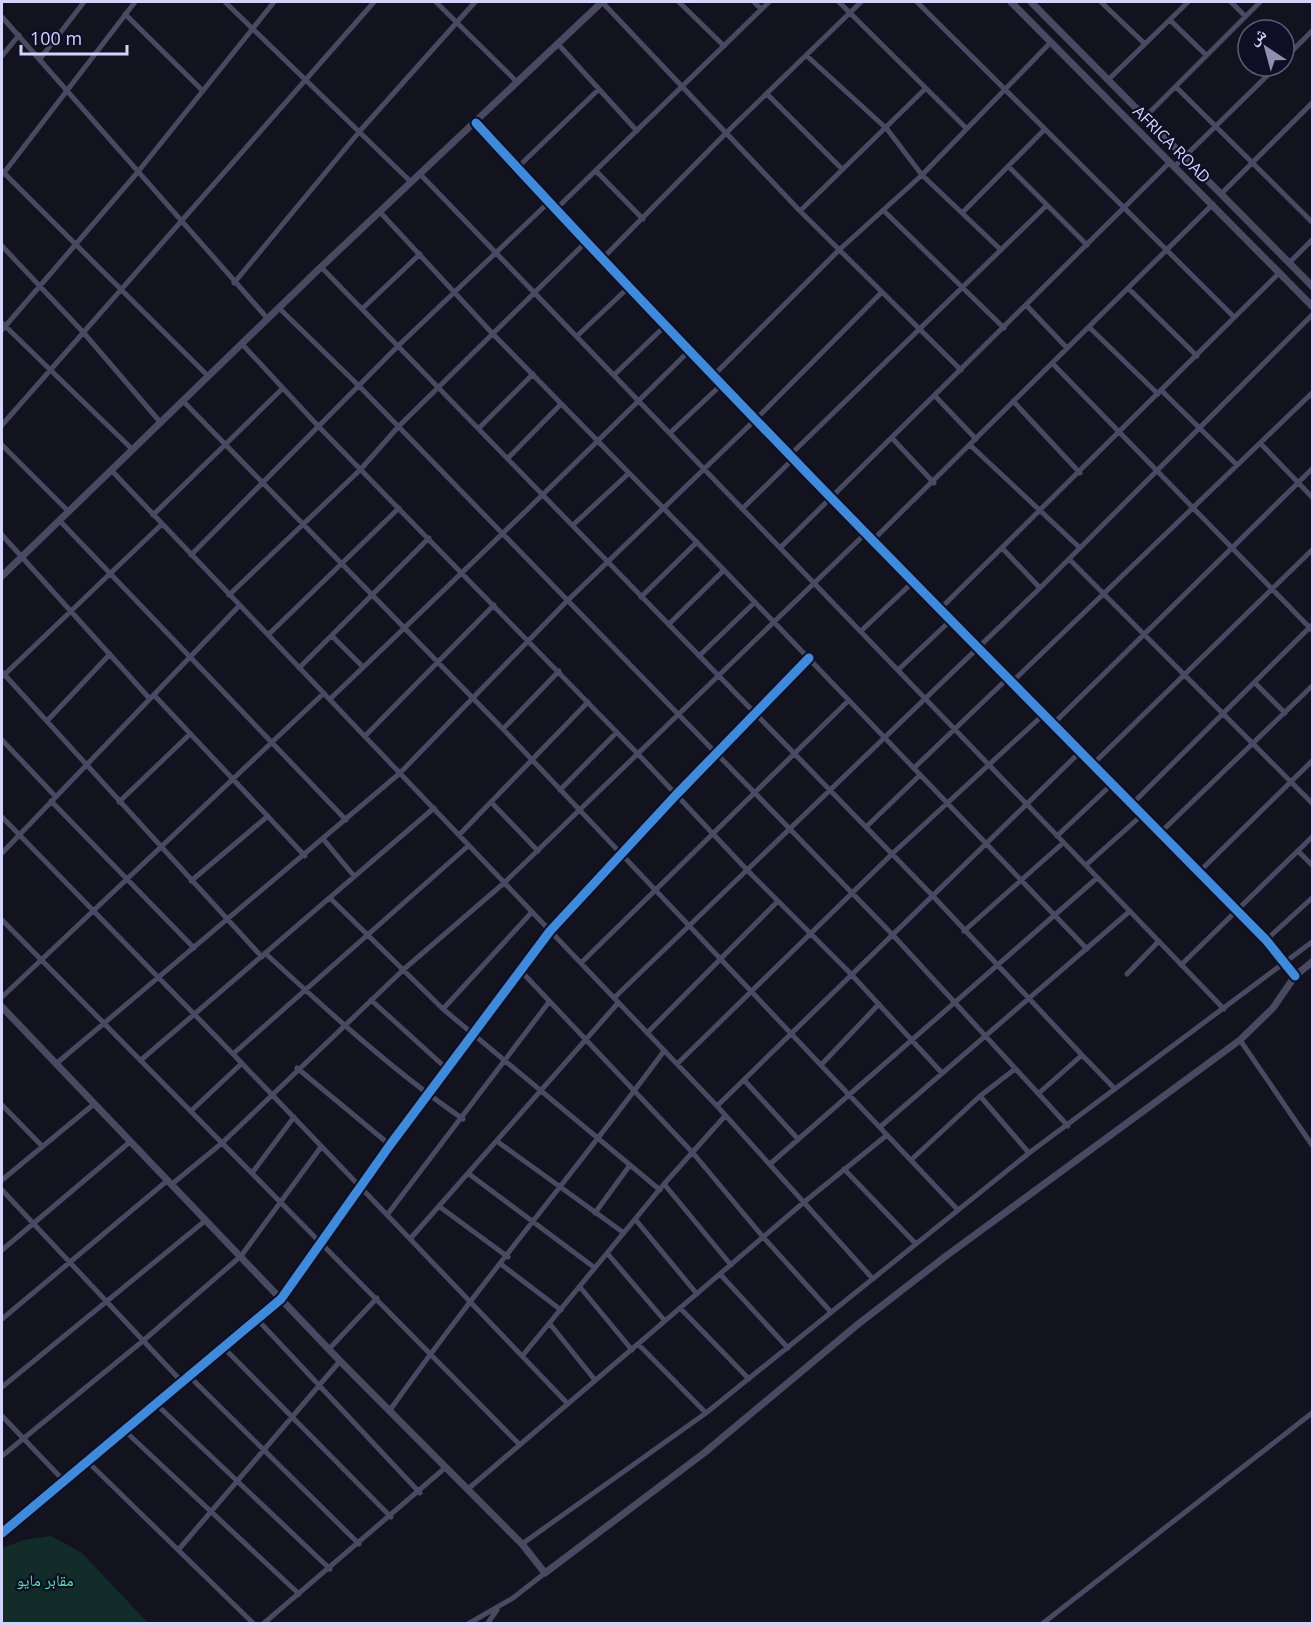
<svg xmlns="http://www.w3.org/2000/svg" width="1314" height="1625" font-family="'Open Sans','Noto Naskh Arabic',sans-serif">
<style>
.green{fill:#112c29}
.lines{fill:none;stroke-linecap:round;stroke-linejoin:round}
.minor{stroke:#484a61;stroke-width:5}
.tertiary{stroke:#484a61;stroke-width:7}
.cycleway-casing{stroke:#0e0e25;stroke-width:13}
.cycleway{stroke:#408adc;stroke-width:9}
.labels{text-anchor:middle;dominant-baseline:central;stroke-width:4.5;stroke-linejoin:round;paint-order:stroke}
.street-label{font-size:16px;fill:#d2d4ff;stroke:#0e0e25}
.park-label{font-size:16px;fill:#5ae3ab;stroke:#0e0e25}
</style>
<rect width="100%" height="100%" fill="#131320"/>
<path class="green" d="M51 1536 82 1553 148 1623H2V1548L24 1540Z"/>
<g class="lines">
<path class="minor" d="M225 2 411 182
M436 2 517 82
M602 2 800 211 961 370
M679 2 724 46
M754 2 761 9
M839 2 966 128
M917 2 1234 317
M1101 2 1145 44
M1231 2 1245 16
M125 14 203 91
M2 17 268 319
M1170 20 1206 55
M558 44 637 131
M2 56 19 35
M807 56 887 129 922 175 1001 250
M40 59 84 2
M1284 59 1312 31
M1108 80 1188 2
M1176 87 1312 222
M767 94 842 169
M1145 117 1260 2
M476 123C732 402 1000 670 1266 940L1295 976
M1008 166 1087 245
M1175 166 1277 66
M517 168 599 89
M2 171 208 376
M596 171 643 219
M3 174 135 2
M420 174 1224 1009
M1221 194 1312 103
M555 210 769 2
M883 210 1004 328
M800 211 925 89
M380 212 492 333 724 570 1087 949
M962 213 1044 130
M2 246 83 332 161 423
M602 259 726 133 861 2
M1289 263 1312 240
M321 267 931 894 1082 1055
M234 283 359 132 475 2
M1128 288 1197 356
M1027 306 1067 348
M279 308 359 386 891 933 1068 1126
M363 308 420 254
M2 323 133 450
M1089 327 1158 394
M2 330 137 173 274 2
M577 336 629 287
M242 344 319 427 638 754 747 870 850 973 942 1073
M1052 363 1312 630
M614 375 666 325
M714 375 839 250 922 175 1051 42
M1162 391 1237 465
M935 396 976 439
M183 401 503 729 957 1209
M1013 401 1080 473
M2 425 374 2
M479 428 533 374
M670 433 722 384
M892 438 934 483
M1260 443 1312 497
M2 445 68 511
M970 445 1080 548
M790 455 1047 205
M508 458 561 404
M112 471 717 1106 873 1279
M742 509 794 458
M153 515 282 389
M59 520 346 820
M573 525 629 473
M2 535 150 699
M873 540 1213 204
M780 548 1170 162
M1003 549 1040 588
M191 555 399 345 548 203
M1069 559 1312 803
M229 595 361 469 398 427 586 242
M641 597 697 542
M940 609 1280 272
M669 624 724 570
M861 631 913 582
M268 635 399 508
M332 636 363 667
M699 656 755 602
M299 668 429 538
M898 670 951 620
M2 672 262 957
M3 676 161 525
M1012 682 1312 393
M1255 683 1285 713
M154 695 305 856
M330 699C451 584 571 468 690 350
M47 721 110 654
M1053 724 1312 469
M503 729 559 671
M365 736 494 605
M2 740 56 797
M1093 764 1312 550
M914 768 1008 678
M560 790 617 732
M51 801 194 948
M119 802 190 734
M491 802 538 851
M1132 804 1312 625
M2 817 233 1054 568 1404
M866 827 920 775
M1160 833 1312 686
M459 835 588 702
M1057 836 1112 784
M324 840 354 876
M1298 851 1312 865
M2 853 239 606
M1086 865 1142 815
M1199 872 1312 761
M191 881 268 816
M330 898 443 1009 660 1190
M2 920 520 1445
M964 931 1063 843
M1266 940 1312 898
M265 953C329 1012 392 1070 463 1119
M581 963 849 700
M1181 965 1312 837
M520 970 693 1153 763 1237 831 1312
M1127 974 1159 941
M2 997 324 693
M614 998 1040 588 1312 315
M371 1000 447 1069
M443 1009 532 912
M647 1033 778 901
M1240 1040 1312 1145
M233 1054 468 846
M141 1060 434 808
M57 1063 400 773 566 602 756 419 881 293
M677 1064 892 854 1044 714
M821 1065 879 1004
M297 1068 390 1145
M744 1080 798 1139
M1039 1093 1082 1055 1115 1089
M980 1096 1029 1153
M2 1105 42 1146
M717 1106 1081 751
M191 1111 242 1063
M880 1127 1130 911
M498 1142 624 1233
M911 1160 980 1096 1015 1069
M770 1164 1097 878
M844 1169 916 1244
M252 1173 294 1117
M469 1174 595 1268
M2 1180 94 1104
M172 1184 222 1143 403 970 504 883 866 533
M664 1184 731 1265
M2 1190 182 1382
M440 1207 508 1257
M595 1213 630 1165
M387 1215 549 1002
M635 1219 697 1294
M410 1239 618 1003
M2 1250 131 1141
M607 1253 665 1321
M502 1265 561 1310
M720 1274 788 1348
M580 1287 632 1350
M680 1308 749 1379
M256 1318 420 1493
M2 1319 168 1180
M550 1324 595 1380
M638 1344 706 1413
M223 1347 391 1517
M329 1349 377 1298
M523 1355 664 1184 725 1116
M189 1376 359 1544
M2 1387 206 1220
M156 1404 330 1569
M390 1410C477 1287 575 1172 664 1051
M2 1416 65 1482
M125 1431 299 1594
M2 1456 144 1340 241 1256 321 1147
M88 1462 254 1624
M468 1489 803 1203 887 1135
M2 1533 281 1299 390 1145 550 931 676 795 809 658
M522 1544 706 1413 1029 1153 1312 942
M179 1549 340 1361
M263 1624 446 1467
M468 1624 513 1598 545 1573
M487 1624 497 1610
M1042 1624 1312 1413"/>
<path class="tertiary" d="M1011 2 1312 306
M1031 2 1312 286
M2 576 321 267 602 2
M2 1007 340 1361 522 1544 545 1573 704 1453 857 1325 946 1256 1240 1040 1273 1008 1295 976 1312 962"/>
<defs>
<path id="cycleway" d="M476 123C732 402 1000 670 1266 940L1295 976
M2 1533 281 1299 390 1145 550 931 676 795 809 658"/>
</defs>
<use href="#cycleway" class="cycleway-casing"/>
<use href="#cycleway" class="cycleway"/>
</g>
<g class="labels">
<g class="street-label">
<text transform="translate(1172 144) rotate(45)">AFRICA ROAD</text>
</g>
<g class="park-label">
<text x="45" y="1580">مقابر مايو</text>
</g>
</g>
<rect width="1314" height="1625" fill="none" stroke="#d2d4ff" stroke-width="6"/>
<g transform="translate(1266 48) rotate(324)"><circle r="28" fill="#0e0e25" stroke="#5c5d7c" stroke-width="1.5"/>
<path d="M0-4.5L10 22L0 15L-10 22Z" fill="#8f90b1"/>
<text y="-9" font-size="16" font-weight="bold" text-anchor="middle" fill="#d2d4ff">ش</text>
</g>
<path d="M21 45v9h106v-9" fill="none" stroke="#d2d4ff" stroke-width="3"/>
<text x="30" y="45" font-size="18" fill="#d2d4ff" stroke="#0e0e25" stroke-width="4.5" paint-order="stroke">100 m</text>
</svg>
